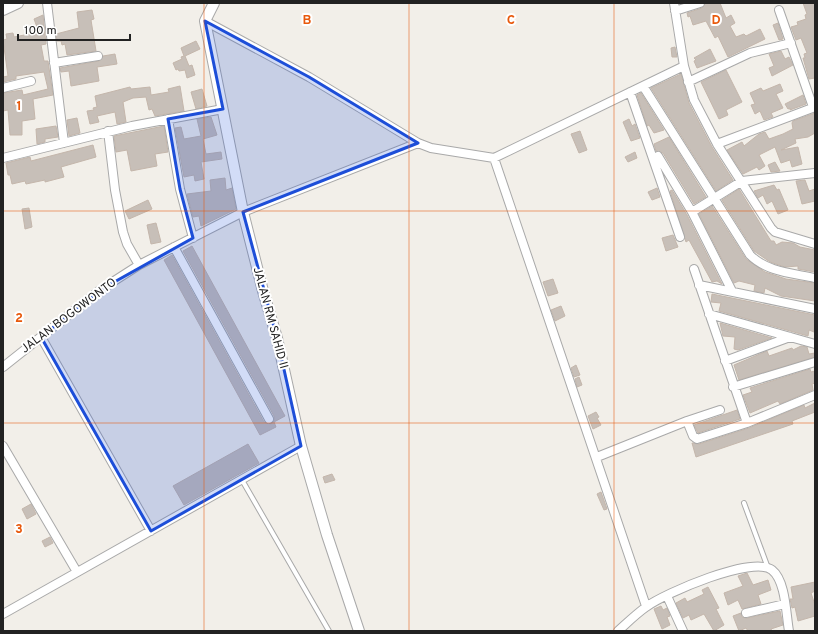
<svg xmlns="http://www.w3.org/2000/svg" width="818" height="634" font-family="Overpass,sans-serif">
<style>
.building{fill:#c7bfb8;stroke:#c4b6ab}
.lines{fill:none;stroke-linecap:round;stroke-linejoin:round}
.service-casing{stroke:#a9a9a9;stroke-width:6}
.minor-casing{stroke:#a9a9a9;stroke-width:10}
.tertiary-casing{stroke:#a9a9a9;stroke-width:12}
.service{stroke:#fff;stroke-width:4}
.minor{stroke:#fff;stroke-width:8}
.tertiary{stroke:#fff;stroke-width:10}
.marked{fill:#1d4ed8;fill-opacity:0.2;stroke:#1d4ed8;stroke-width:3;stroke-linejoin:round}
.grid{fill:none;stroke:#e8590c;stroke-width:1;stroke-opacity:0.55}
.labels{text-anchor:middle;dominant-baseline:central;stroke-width:4;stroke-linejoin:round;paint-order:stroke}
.street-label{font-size:12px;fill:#222;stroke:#fff}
.grid-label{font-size:13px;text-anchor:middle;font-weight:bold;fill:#e8590c;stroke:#fff;stroke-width:4;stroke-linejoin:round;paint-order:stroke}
</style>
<rect width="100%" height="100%" fill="#f2efe9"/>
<path class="building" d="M705 3H720L726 18 731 15 735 23 730 26 736 37 744 34 746 36 760 29 765 39 728 57 718 36 715 38 706 21 693 25 690 16 688 17 687 13 702 8Z
M803 3H815V78L809 79 803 58H805L804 54 807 53 801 38 796 40 791 27 798 25 797 22 806 19 805 15 807 14Z
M92 10 94 19 91 20 96 51 67 55 65 44 62 45 61 41H57L56 34 79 28 77 12Z
M43 15 46 44 41 45 44 61H48L53 95 33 99 35 119 22 121V135H10L8 110 3 111V93L22 90 23 95 48 89 44 72 16 76V79L3 82V77L8 76 3 40 7 39 6 34 13 33 14 37 35 33 34 28 37 27 34 19Z
M778 23 783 39 779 40 773 25Z
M196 41 200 49 185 56 189 66 192 65 195 75 187 78 185 70 179 71 178 69 176 70 173 63 182 59 181 57 184 56 181 48Z
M675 47 677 57H672L671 48Z
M710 49 716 61 697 68 694 61 696 60 694 58Z
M781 51 785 59 789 57 793 65 772 76 769 68 774 66 769 54Z
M115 54 117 64 97 67 99 81 71 86 69 71 61 72 60 68 99 61 103 56Z
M726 70 742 102 726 110 728 115 719 119 701 82Z
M681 74 689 103 712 147 733 180 716 191 651 88Z
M780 84 783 91 776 94 783 108 771 113 773 117 764 120 760 111 755 114 751 105 755 104 750 93 761 88 763 91Z
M180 86 184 111 155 116 152 109 149 110 146 97 133 98 123 102 126 122 117 124 115 112 97 116 99 122 90 124 87 111 94 110 93 108 97 107 95 96 130 87 131 89 150 87 151 95 169 92 168 89Z
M202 89 207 106 196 109 191 92Z
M641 93 664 130 654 133 649 125 647 126 637 95Z
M803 95 806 104 790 110V108L788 109 785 104Z
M815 113V133L808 137 795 139 796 143 781 150 798 147 802 164 792 167 790 160 781 163 775 147 759 155 765 166 759 170 757 167 743 174 727 150 742 142 744 146 759 134 765 132 769 139 783 134 793 129 792 123 793 121Z
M211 117 217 135 203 139 206 154 221 152 222 159 201 162 204 179 195 181 194 175 184 177 175 128 181 127 184 139 201 136 197 119Z
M77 118 80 133 69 136 67 120Z
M629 119 632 126 635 124 640 138 631 141 623 122Z
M56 126 58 137 45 139V142L37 144 36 129Z
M164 126 168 152 155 154 157 166 131 171 127 150 116 152 114 136Z
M580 131 587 150 579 153 571 134Z
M669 137 706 197 694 204 663 153 656 151 654 144Z
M93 145 96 157 61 167 64 177 45 182V180L26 184 25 181 12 184 10 175H8L6 163 30 157 31 161Z
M635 152 637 158 628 162 625 157Z
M775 162 780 171 771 172 768 165Z
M225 178 226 190 232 188 236 209 201 226 199 216 193 217 187 194 211 191 210 180Z
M805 180 809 191 815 189V201L802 204 796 181Z
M774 185 777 190 779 189 788 210 778 214 772 201 767 204 763 195 758 198 754 191Z
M657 188 660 197 652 200 648 192Z
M739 189 771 241H774L776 245 782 242 793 243 800 247 815 250V272L798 269V266L785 267 770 262 754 251 722 200Z
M672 190 687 215 722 284 717 281 712 282 689 240 686 242 685 239 670 191Z
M148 200 152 209 129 219 125 211Z
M712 206 746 259 765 272 786 279 815 283V301L781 296 765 288 764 293 754 291 755 285 739 281 734 283 699 214Z
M29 208 32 227 25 229 22 209Z
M156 223 161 242 151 244 147 225Z
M673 235 678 247 666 251 662 238Z
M192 246 285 416 274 422 276 427 260 435 164 260 172 255 264 422 271 424 274 421V416L183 251Z
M553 279 558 293 548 296 543 282Z
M712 294 815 315 814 332 809 330 808 336 719 311 721 303 711 302Z
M561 306 565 316 555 321 551 310Z
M720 323 772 338 738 350 734 349 735 337 723 336Z
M801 346 807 347 809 354 815 353V357L739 380 734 365 767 351 769 356 792 348 793 350Z
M576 365 580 375 574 377 571 368Z
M810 369 811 372 815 371V383L812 384 813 390 780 404 778 401 750 413 743 395 752 392 750 388Z
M579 377 582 385 577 387 575 379Z
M815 403V412L792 421 793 424 696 457 692 443 699 444 749 428 804 405 805 408Z
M737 410 740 419 698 433 694 425Z
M596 412 599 417 597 418 601 425 593 429 588 416Z
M248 444 259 463 184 505 173 486Z
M332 474 335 480 325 483 323 477Z
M601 492 607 509 604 510 597 494Z
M31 504 36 514 27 519 22 509Z
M50 537 53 543 45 547 42 541Z
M747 573 753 585 768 580 771 590 758 595 761 604 742 609 738 600 728 605 724 593 743 586 738 576Z
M815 582V591L811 593 815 605V616L798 621 795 607 792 608 790 599H793L791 587Z
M708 587 719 608 716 609 724 625 714 631 704 614 691 620 689 615 683 618 676 603 685 598 687 602 704 594 702 590Z
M661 606 663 610 667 608 670 616 667 617 670 625 662 629 654 609Z
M780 611 783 625 771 629 772 631H748L746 628 739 631 733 616 741 613 742 617 747 618Z"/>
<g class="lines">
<defs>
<path id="service" d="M242 480 329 631
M744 503 768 568"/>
<path id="minor" d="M47 3 64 143
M674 3 684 66 694 100 717 144 771 228 775 232 815 244
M779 10 813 107
M675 11 700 3
M205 21 309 77 418 143 431 148 494 158 684 66
M54 63 98 56
M688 82 750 53 791 43
M643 86 750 255C767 272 792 273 815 278
M3 88 31 81
M630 92 680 237
M168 119 180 189 193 238
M108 131 115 190 123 232 127 244 139 265
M717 144 815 107
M658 156 692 212 732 291
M3 158 132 126 223 109
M494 158 646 606
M692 212 742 181 815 173
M174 247 269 419
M694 269 747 423
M699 285 815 309
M709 314 815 344
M41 337 151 531
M725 361 790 337
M3 367 100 290 139 265 243 212 418 143
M733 387 815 362
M687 421 693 436 697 439 747 423 815 395
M3 446 77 572
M597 457 687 421 720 410
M667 596 683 631
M746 613 785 604
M3 614 301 446
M618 631C627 623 636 614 646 607 665 593 753 555 772 570 786 581 786 615 789 631"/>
<path id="tertiary" d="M214 3 205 21 243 212 263 291 277 338 301 446 327 535 359 631
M3 10 18 3"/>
</defs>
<use href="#service" class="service-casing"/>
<use href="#minor" class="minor-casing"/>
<use href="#tertiary" class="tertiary-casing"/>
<use href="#service" class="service"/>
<use href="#minor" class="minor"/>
<use href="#tertiary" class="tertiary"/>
</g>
<path class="marked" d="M205 21 309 77 418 143 243 212 277 338 301 446 151 531 41 337 100 290 193 238 180 189 168 119 223 109Z"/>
<path class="grid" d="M204 3V631M409 3V631M614 3V631M3 211H815M3 423H815"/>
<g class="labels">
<g class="street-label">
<text transform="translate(69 316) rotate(-37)">JALAN BOGOWONTO</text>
<text transform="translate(270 318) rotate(75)">JALAN RM SAHID II</text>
</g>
</g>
<g class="grid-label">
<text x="307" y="24">B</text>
<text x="511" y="24">C</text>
<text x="716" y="24">D</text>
<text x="19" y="110">1</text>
<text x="19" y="322">2</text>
<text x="19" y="533">3</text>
</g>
<rect width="818" height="634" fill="none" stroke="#222222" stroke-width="8"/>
<path d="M18 34v6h112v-6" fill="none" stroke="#222222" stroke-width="2"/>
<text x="24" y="34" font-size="12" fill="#222222" stroke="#ffffff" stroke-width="3" paint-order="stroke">100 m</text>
</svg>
